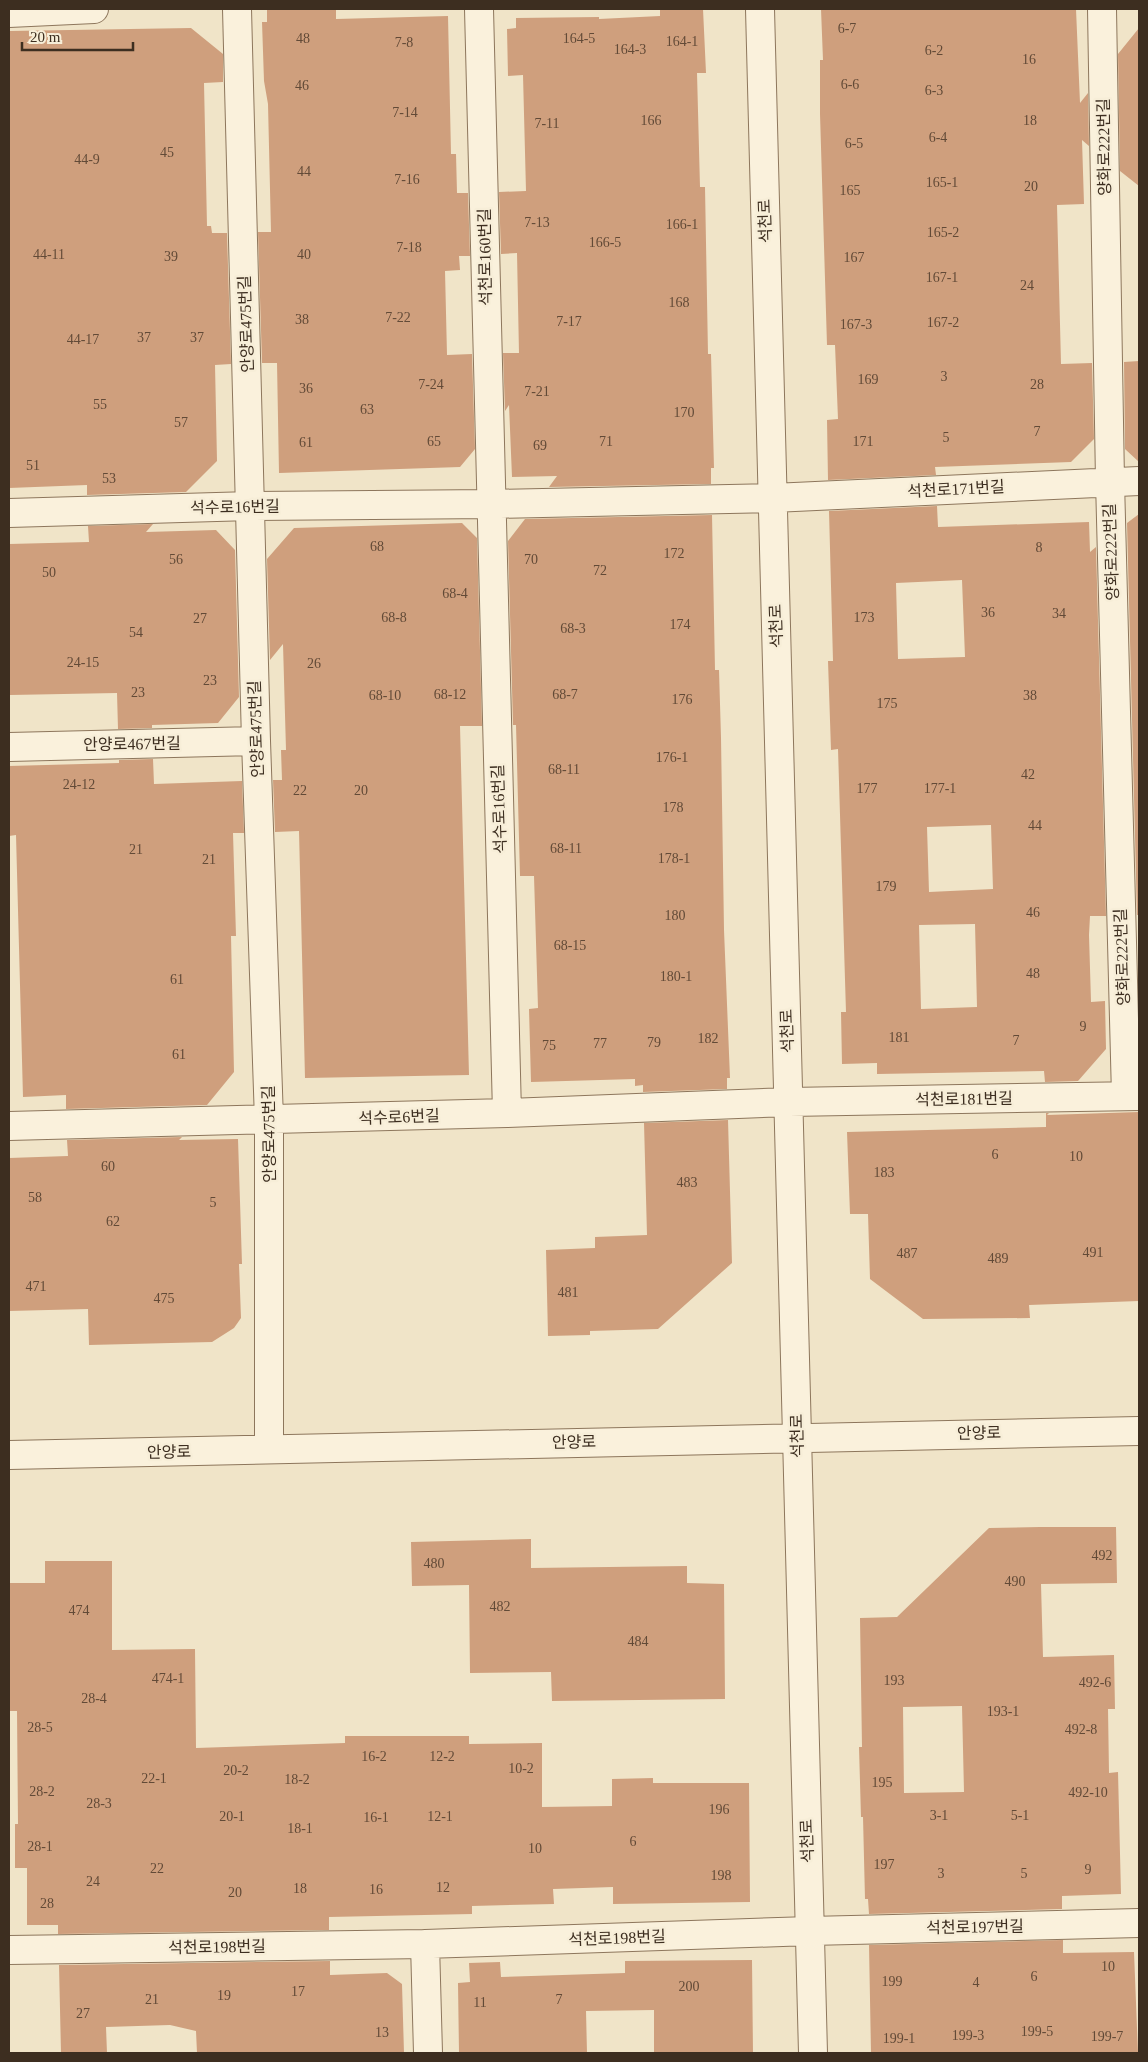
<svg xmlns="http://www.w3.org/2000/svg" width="1148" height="2062" font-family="'Times New Roman','Noto Sans KR',serif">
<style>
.building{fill:#cf9f7d;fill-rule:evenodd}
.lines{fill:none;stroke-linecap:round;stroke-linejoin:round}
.minor-casing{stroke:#8d765c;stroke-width:30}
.minor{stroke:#faf1dc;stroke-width:28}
.labels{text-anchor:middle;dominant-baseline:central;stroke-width:5;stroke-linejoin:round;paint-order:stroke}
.number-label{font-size:14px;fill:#624a37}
.street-label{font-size:16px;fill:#3d2e20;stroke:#f7eed8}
</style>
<rect width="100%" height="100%" fill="#f0e4c8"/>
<path class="building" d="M267 9H336V19L448 16 451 154H456L457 193H468L470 256H459L460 270 445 271 447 355 472 354 475 449 460 467 279 473 277 363H262L258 232H271L268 104 264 81 262 22H267Z
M660 9H703L706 73H697L700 187H705L708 354H711L714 468H711V484L549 487 557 476 512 477 509 405 505 411 503 353H519L517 253 501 254 499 192 526 191 523 75 508 76 507 29 516 28V18L599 17V19L660 16Z
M821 9H1076L1080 103 1088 93 1089 146 1082 140 1084 204 1057 205 1061 364 1092 363 1094 439 1071 462 935 467 936 475 828 480 827 420 838 419 835 345H827L820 114V60H823Z
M191 28 223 54V82L204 83 207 226H211L212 233H227L231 364 215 365 217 461 186 492 87 495V485L9 488V31Z
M1139 28V186L1120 171 1118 54Z
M1139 361V462L1125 449 1124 362Z
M937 506 938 527 1089 522 1090 552 1096 547 1106 916H1090L1089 935 1091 1002 1105 1001 1106 1049 1078 1081 1045 1082 1044 1071 877 1074V1063L842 1064 841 1012H846L838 749 831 750 828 661H833L829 511ZM962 580 965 657 898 659 896 583ZM991 825 993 889 929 892 927 827ZM975 924 977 1007 921 1009 919 925Z
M1139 514V915H1137L1127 523Z
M712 515 715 670H719L721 738 724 930 730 1078H727V1089L643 1092V1085L635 1086V1079L531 1082 529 1009 538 1008 534 876H520L516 725H513L508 541 525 519Z
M462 523 477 538 482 726H460L469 1075 305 1078 299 831 275 832 273 780H282L281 750H286L283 644 270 660 267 559 294 528Z
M153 524 146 532 216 530 235 550 239 697 218 723 152 725V728L118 729 117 693 10 695 9 544 89 542 88 526Z
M153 759 154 784 242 781 244 833H233L236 936H231L234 1072 207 1105 66 1109V1095L23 1097 16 835 9 836V766L119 763V760Z
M1139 1112V1301L1029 1305 1030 1318 923 1319 870 1279 868 1214H850L847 1132 1046 1127V1113H1049L1047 1115Z
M728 1120 732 1263 658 1329 590 1331V1335L548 1336 546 1250 595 1248V1237L647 1235 644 1123Z
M182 1137 179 1140 238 1139 242 1264H239L241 1318 234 1328 212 1342 89 1345 88 1309 9 1311V1158L68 1156 67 1140Z
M1040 1527H1116L1117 1583 1041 1584 1043 1657 1114 1655 1115 1709H1108L1109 1773 1118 1772 1121 1894 1062 1896V1909L869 1914 868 1899H865L863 1817H861L859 1747H862L860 1618 897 1617 989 1528ZM962 1706 964 1792 904 1793 903 1707Z
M531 1539V1568L687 1566V1583L724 1584 725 1699 552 1701 551 1672 470 1673 469 1585 412 1586 411 1542Z
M45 1561H112V1650L195 1649 196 1748 345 1743V1736H469V1744L542 1743V1807L612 1806V1779L653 1778V1783H749L750 1902 613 1904V1887L553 1889 554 1904 472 1906V1914L329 1917V1930L58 1934V1925H27V1868H15V1824H18L17 1711H9V1583H45Z
M1063 1940V1953L1134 1952 1138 2053H871L869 1945Z
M752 1960 753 2053H654V2010L586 2011 587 2053H459L458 1983 470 1982 469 1963 500 1962 501 1977 625 1973V1961Z
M330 1961V1975L387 1973 402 1984 404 2053H197L196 2031 170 2025 106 2027 107 2053H61L59 1965Z"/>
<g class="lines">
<defs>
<path id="minor" d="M237 9 256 741 269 1120V1449
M479 9 507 1113
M760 9 813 2053
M1102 9 1110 481 1126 1096
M9 13 94 9
M9 513 251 506 491 504 773 498 1139 481
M9 747 256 741
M9 1126 507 1113 789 1102 1139 1096
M9 1455 1139 1431
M425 1944 428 2053
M9 1950 425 1944 810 1931 1139 1923"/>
</defs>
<use href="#minor" class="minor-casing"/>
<use href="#minor" class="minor"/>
</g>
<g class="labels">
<g class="number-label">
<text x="847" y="28">6-7</text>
<text x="303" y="38">48</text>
<text x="579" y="38">164-5</text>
<text x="682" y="41">164-1</text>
<text x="404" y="42">7-8</text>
<text x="630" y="49">164-3</text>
<text x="934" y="50">6-2</text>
<text x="1029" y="59">16</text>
<text x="850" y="84">6-6</text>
<text x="302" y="85">46</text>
<text x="934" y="90">6-3</text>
<text x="405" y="112">7-14</text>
<text x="651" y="120">166</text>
<text x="1030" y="120">18</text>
<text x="547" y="123">7-11</text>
<text x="938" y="137">6-4</text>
<text x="854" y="143">6-5</text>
<text x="167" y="152">45</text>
<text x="87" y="159">44-9</text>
<text x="304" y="171">44</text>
<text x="407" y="179">7-16</text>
<text x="942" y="182">165-1</text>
<text x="1031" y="186">20</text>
<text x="850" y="190">165</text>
<text x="537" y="222">7-13</text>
<text x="682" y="224">166-1</text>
<text x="943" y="232">165-2</text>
<text x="605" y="242">166-5</text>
<text x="409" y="247">7-18</text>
<text x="49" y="254">44-11</text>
<text x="304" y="254">40</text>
<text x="171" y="256">39</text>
<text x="854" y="257">167</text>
<text x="942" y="277">167-1</text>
<text x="1027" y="285">24</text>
<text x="679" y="302">168</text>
<text x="398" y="317">7-22</text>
<text x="302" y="319">38</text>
<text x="569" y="321">7-17</text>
<text x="943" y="322">167-2</text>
<text x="856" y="324">167-3</text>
<text x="144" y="337">37</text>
<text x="197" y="337">37</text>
<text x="83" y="339">44-17</text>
<text x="944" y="376">3</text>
<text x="868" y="379">169</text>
<text x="431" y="384">7-24</text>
<text x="1037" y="384">28</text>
<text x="306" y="388">36</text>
<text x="537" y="391">7-21</text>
<text x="100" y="404">55</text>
<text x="367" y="409">63</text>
<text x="684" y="412">170</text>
<text x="181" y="422">57</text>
<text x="1037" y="431">7</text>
<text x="946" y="437">5</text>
<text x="434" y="441">65</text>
<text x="606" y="441">71</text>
<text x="863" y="441">171</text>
<text x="306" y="442">61</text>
<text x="540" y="445">69</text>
<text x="33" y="465">51</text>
<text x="109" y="478">53</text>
<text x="377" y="546">68</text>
<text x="1039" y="547">8</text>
<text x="674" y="553">172</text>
<text x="176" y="559">56</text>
<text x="531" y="559">70</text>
<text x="600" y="570">72</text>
<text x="49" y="572">50</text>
<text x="455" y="593">68-4</text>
<text x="988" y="612">36</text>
<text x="1059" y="613">34</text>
<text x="394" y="617">68-8</text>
<text x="864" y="617">173</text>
<text x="200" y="618">27</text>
<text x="680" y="624">174</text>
<text x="573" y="628">68-3</text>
<text x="136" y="632">54</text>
<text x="83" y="662">24-15</text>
<text x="314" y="663">26</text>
<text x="210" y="680">23</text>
<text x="138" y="692">23</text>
<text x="450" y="694">68-12</text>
<text x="565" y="694">68-7</text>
<text x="385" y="695">68-10</text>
<text x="1030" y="695">38</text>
<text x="682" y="699">176</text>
<text x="887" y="703">175</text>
<text x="672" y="757">176-1</text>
<text x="564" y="769">68-11</text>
<text x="1028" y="774">42</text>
<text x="79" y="784">24-12</text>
<text x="867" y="788">177</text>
<text x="940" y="788">177-1</text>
<text x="300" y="790">22</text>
<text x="361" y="790">20</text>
<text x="673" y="807">178</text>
<text x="1035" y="825">44</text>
<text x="566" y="848">68-11</text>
<text x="136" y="849">21</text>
<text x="674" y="858">178-1</text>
<text x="209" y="859">21</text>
<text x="886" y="886">179</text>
<text x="1033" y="912">46</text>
<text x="675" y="915">180</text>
<text x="570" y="945">68-15</text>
<text x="1033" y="973">48</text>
<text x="676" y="976">180-1</text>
<text x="177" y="979">61</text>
<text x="1083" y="1026">9</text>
<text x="899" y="1037">181</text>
<text x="708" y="1038">182</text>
<text x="1016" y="1040">7</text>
<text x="654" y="1042">79</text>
<text x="600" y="1043">77</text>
<text x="549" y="1045">75</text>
<text x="179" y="1054">61</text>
<text x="995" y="1154">6</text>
<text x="1076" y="1156">10</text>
<text x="108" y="1166">60</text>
<text x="884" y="1172">183</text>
<text x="687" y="1182">483</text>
<text x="35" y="1197">58</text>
<text x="213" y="1202">5</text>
<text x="113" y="1221">62</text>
<text x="1093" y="1252">491</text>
<text x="907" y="1253">487</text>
<text x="998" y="1258">489</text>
<text x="36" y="1286">471</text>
<text x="568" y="1292">481</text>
<text x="164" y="1298">475</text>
<text x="1102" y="1555">492</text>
<text x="434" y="1563">480</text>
<text x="1015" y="1581">490</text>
<text x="500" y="1606">482</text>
<text x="79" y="1610">474</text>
<text x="638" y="1641">484</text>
<text x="168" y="1678">474-1</text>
<text x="894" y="1680">193</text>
<text x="1095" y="1682">492-6</text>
<text x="94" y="1698">28-4</text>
<text x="1003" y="1711">193-1</text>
<text x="40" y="1727">28-5</text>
<text x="1081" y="1729">492-8</text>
<text x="374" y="1756">16-2</text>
<text x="442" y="1756">12-2</text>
<text x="521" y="1768">10-2</text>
<text x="236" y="1770">20-2</text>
<text x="154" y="1778">22-1</text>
<text x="297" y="1779">18-2</text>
<text x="882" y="1782">195</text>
<text x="42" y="1791">28-2</text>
<text x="1088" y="1792">492-10</text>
<text x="99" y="1803">28-3</text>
<text x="719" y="1809">196</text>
<text x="939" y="1815">3-1</text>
<text x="1020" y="1815">5-1</text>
<text x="232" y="1816">20-1</text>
<text x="440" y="1816">12-1</text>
<text x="376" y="1817">16-1</text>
<text x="300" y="1828">18-1</text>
<text x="633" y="1841">6</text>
<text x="40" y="1846">28-1</text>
<text x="535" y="1848">10</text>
<text x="884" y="1864">197</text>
<text x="157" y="1868">22</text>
<text x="1088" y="1869">9</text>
<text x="941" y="1873">3</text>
<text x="1024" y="1873">5</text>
<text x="721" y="1875">198</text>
<text x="93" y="1881">24</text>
<text x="443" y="1887">12</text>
<text x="300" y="1888">18</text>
<text x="376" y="1889">16</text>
<text x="235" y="1892">20</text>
<text x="47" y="1903">28</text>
<text x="1108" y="1966">10</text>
<text x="1034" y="1976">6</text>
<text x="892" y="1981">199</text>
<text x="976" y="1982">4</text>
<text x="689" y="1986">200</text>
<text x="298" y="1991">17</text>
<text x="224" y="1995">19</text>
<text x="152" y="1999">21</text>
<text x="559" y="1999">7</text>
<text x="480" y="2002">11</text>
<text x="83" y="2013">27</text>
<text x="1037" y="2031">199-5</text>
<text x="382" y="2032">13</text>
<text x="968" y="2035">199-3</text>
<text x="1107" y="2036">199-7</text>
<text x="899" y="2038">199-1</text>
</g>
<g class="street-label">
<text transform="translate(1104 147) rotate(-91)">양화로222번길</text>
<text transform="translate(765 221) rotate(-92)">석천로</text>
<text transform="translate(485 257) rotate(-91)">석천로160번길</text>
<text transform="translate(246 324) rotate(-92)">안양로475번길</text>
<text transform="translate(956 489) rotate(-3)">석천로171번길</text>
<text transform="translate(235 507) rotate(-1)">석수로16번길</text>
<text transform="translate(1111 552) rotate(-92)">양화로222번길</text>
<text transform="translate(776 626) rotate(-92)">석천로</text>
<text transform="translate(256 729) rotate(-92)">안양로475번길</text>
<text transform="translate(132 744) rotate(-1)">안양로467번길</text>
<text transform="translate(499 809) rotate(-92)">석수로16번길</text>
<text transform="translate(1122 957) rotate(-92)">양화로222번길</text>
<text transform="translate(787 1031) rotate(-92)">석천로</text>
<text transform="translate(964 1099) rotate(-1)">석천로181번길</text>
<text transform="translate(399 1117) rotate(-2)">석수로6번길</text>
<text transform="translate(269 1134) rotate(-91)">안양로475번길</text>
<text transform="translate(979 1433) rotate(-1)">안양로</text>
<text transform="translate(797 1436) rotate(-91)">석천로</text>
<text transform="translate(574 1442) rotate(-1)">안양로</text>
<text transform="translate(169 1452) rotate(-1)">안양로</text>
<text transform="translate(807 1841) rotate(-92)">석천로</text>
<text transform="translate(975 1927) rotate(-1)">석천로197번길</text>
<text transform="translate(617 1938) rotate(-2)">석천로198번길</text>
<text transform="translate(217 1947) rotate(-1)">석천로198번길</text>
</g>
</g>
<rect width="1148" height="2062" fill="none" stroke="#3d2e20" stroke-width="20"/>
<path d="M22 42v8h111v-8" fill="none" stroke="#3d2e20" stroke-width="2.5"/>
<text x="30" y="42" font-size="15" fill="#3d2e20" stroke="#f7eed8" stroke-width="4" paint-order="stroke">20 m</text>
</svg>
